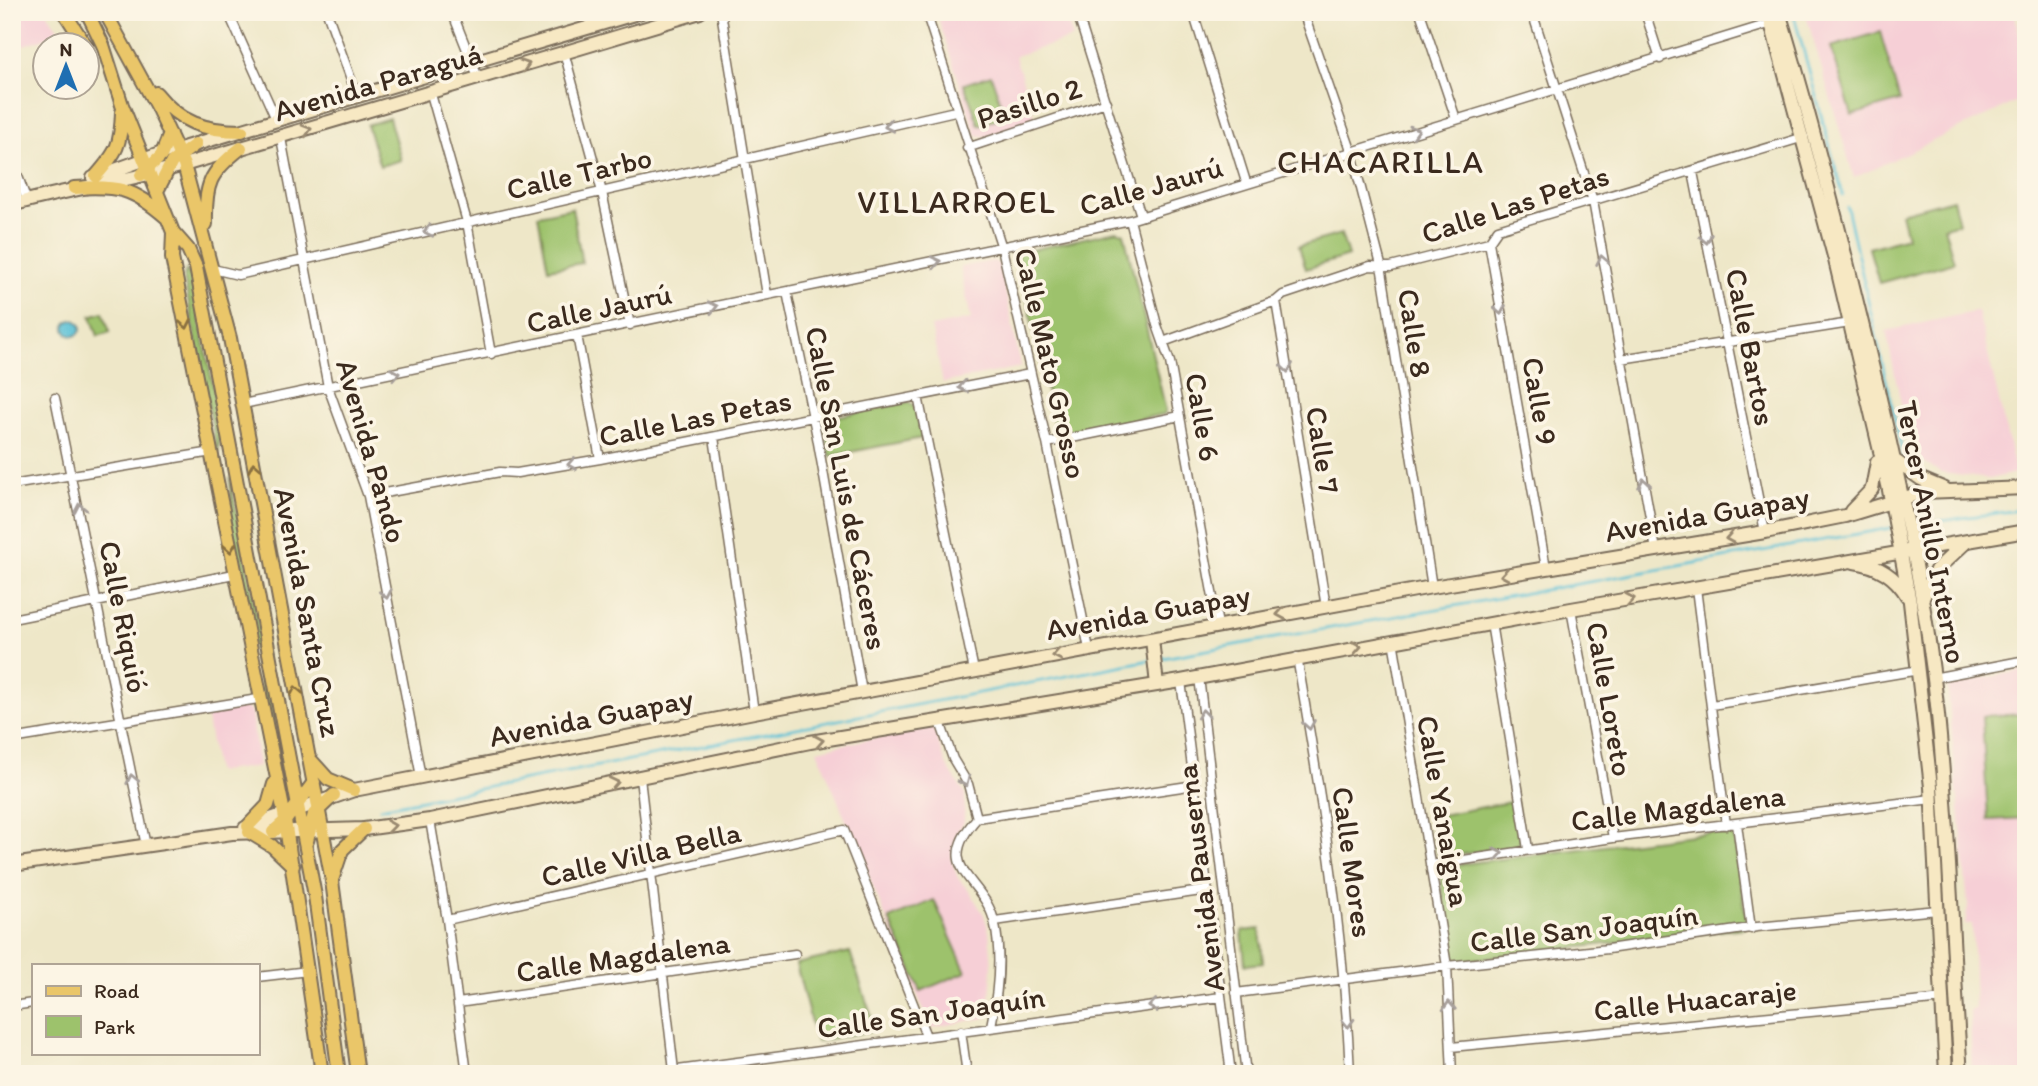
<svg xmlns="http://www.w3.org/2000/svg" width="2038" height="1086" font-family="Itim,sans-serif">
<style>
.built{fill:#f6cfd6}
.green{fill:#9dc26c;stroke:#6c7645;stroke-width:2}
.water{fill:#5ac1d7;stroke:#4a767a;stroke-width:2}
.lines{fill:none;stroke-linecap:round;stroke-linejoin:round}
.stream{stroke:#5ac1d7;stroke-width:2.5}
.minor-casing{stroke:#7a6c5a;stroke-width:11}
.secondary-casing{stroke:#7a6c5a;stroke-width:16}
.primary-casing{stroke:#7a6c5a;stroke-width:16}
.minor{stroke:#fff;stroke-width:8}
.secondary{stroke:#f7e8c3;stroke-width:12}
.primary{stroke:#eac669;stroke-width:12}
.oneway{stroke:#998970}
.oneway2{stroke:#a79f9a}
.oneway3{stroke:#8a7040}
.labels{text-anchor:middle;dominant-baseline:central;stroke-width:7;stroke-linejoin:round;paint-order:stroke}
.street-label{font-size:30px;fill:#3b2a1e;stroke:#fcf5e5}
.neighbourhood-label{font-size:32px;letter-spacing:2px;fill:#3b2a1e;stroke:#fcf5e5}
</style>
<rect width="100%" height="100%" fill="#fcf5e5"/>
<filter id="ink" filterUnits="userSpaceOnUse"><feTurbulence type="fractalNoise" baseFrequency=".0143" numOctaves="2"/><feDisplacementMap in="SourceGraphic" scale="14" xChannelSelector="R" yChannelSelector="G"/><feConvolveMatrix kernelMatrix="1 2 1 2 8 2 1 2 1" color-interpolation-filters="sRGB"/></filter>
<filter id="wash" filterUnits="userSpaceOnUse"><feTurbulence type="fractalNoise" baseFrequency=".00686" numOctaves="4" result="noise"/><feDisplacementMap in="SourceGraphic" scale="28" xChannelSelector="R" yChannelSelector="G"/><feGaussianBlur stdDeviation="1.57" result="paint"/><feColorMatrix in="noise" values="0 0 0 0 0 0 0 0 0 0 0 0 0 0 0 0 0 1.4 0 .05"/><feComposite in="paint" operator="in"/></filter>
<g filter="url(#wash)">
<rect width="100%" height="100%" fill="#eee7c8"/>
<path class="built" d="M12 12H47L60 33 12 49Z
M936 12H1064L1073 38 1015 56 1036 121 987 137 976 135Z
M1805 12H2014L2026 60V97L1854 178Z
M993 261 1000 264 1021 367 943 383 931 327 971 319 960 267Z
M1978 311 2016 473 1989 479 1941 473 1916 457 1904 418 1886 331Z
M2026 670V1074H1972L1970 1010 1975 1009 1972 924H1965L1968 905 1948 692V687L1954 684Z
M245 707 251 712 259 766 216 772 206 713Z
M933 726 946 764 965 794 964 822 957 832 951 859 958 878 970 892 984 915 989 932 992 966 989 1017 931 1028 817 750Z"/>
<path class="green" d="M1880 32 1900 101 1852 115 1831 47Z
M991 75 1005 116 979 125 964 84Z
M389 118 401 160 380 166 367 125Z
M1953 199 1959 223 1944 227 1954 262 1879 283 1869 248 1907 237 1901 213Z
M572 208 582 263 548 269 538 215Z
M1116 231 1124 233 1166 411 1164 414 1061 436 1056 433 1017 253Z
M1341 234 1348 256 1306 269 1299 246Z
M186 270 191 276 221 426 218 456 184 278Z
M103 312 110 332 98 336 91 316Z
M908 402 915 407 922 438 830 456 825 424 830 418Z
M230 478 277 721 271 736 232 536Z
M2026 714V818L1988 820 1982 716Z
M1516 801 1522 839 1517 846 1442 857 1436 851 1430 817Z
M1724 831 1731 833 1734 837 1747 925 1744 928 1460 961 1451 956 1440 872 1446 866Z
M934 900 966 972 921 991 889 919Z
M1260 929 1263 963 1245 965 1242 931Z
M850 952 876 1030 816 1042 796 964Z"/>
<path class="water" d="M65 328a8 8 0 1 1 16 0a8 8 0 1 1-16 0Z"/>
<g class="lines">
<path class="stream" d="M1793 12 1843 195
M1847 207 1904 460
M1912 525 2026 509
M1157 659 1891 528
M380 808 1150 660"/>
</g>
</g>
<g filter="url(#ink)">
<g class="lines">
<defs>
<path id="minor" d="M228 12 276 119
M327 12 357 96
M452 12 479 80
M588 12 593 26
M721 12 767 295
M926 12 1002 248 1047 443 1089 649
M1077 12 1141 216
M1193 12 1246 182
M1303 12 1351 150 1381 265 1432 587
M1420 12 1456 119
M1532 12 1593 201 1656 550
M1645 12 1660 59
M564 52 602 192 630 325
M431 94 467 222 491 354
M281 138 328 387 368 496 421 777
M967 148 1106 102
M12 160 27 201
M1693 172 1765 532
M1130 220 1157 325 1170 362 1218 625
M1489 242 1546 568
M213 269 238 275 955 111
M787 292 817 437 862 692
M1276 301 1326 607
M577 335 600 459
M1163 342 1276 301 1283 295 1370 266 1391 267 1489 242 1498 229 1804 137
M1621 359 1850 323
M918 396 974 671
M55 398 146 846
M243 404 1130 220 1772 23
M714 437 754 712
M1047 443 1180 416
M12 485 212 452
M368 496 500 472 517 473 600 459 1030 374
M1696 588 1726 825
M1571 609 1613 838
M12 619 234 574
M1491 623 1528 849
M1393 640 1447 966 1452 1074
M1297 657C1321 798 1344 931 1350 1074
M1199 677 1246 1074
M1933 678 2026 660
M1181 681 1231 1074
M1712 705 1919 670
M939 719 953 759 968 784 977 818C930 871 986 877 995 925 1002 958 998 992 991 1026
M12 739 258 699
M640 778 674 1071
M977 818 1195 785
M430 820 447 920 467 1074
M1737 824 1751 929
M1430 865 1613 838 1932 799
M447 920 844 830 926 1036
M995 921 1208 890
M257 977 308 971
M1236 993 1447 966 1608 949 1757 927 1938 910
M458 1003 795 954
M12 1006 33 1003
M961 1031 967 1074
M1451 1047 1944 999
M648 1074 1221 997"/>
<path id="secondary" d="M1768 12 1835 260 1888 485 1910 602 1931 787 1946 1074
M1779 12C1817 137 1848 263 1878 390 1902 494 1926 599 1937 705 1950 828 1952 951 1961 1074
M186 147 641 12
M93 178 168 151
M12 205C70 188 130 181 187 164 358 115 529 63 700 12
M1894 460 1921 479 1945 489
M1851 511 1872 489 1877 462
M1854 562C1877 565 1895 575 1907 596
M1923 598 1936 570 1966 542
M1152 639 1157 685
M245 828 354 790 754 712 1432 587 1765 532 1845 516 1924 492 2026 488
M12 865 232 833 364 829 430 820 810 742 1181 681 1571 609 2026 531"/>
<path id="primary" d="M64 12 86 46
M87 12 103 45 122 105 173 232 188 249 196 267 315 896 339 1074
M105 12 158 109 184 165 230 338 332 881 358 1074
M156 93C180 123 205 131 242 131
M141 175 161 156 170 134
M96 176C117 152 121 145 122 112
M74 188C117 185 133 188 166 217
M158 189 172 162 196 144
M206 224C205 184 209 173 241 148
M173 232 172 258 284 813 322 1074
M309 758 328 779 354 790
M248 826 268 805 274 784
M249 832 272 846 293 866
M273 832 285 821 314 782
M307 841 314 814 334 795
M333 877 342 850 364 829"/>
</defs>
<use href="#minor" class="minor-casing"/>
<use href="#secondary" class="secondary-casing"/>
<use href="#primary" class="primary-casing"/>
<use href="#minor" class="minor"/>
<use href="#secondary" class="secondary"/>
<use href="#primary" class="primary"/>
</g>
<defs><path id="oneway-chevron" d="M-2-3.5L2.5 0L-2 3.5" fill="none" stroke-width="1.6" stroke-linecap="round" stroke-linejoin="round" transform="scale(1.75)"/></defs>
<g class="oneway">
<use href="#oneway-chevron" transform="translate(525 65) rotate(-18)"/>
<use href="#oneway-chevron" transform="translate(307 130) rotate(-16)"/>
<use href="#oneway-chevron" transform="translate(1730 538) rotate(170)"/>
<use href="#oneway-chevron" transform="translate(1505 575) rotate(171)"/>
<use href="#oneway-chevron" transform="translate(1630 599) rotate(-9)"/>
<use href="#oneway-chevron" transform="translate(1281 614) rotate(170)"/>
<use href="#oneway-chevron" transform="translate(1357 647) rotate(-10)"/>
<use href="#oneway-chevron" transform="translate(1057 655) rotate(169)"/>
<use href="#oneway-chevron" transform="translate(819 741) rotate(-10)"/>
<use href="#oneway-chevron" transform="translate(614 783) rotate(-12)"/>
<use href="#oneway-chevron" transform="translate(391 826) rotate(-8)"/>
</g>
<g class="oneway2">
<use href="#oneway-chevron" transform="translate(889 126) rotate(167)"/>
<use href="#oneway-chevron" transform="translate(1415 131) rotate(-17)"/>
<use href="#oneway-chevron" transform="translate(428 231) rotate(167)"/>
<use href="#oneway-chevron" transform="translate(1706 239) rotate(79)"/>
<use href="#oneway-chevron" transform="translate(1602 260) rotate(-101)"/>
<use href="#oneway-chevron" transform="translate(936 262) rotate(-12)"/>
<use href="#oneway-chevron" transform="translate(713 307) rotate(-12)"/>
<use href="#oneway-chevron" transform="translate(1500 310) rotate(80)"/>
<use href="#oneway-chevron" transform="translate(1287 368) rotate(81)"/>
<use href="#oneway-chevron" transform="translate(395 374) rotate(-11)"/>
<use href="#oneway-chevron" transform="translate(963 387) rotate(169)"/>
<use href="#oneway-chevron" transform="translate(572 464) rotate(170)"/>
<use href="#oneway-chevron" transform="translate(1644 483) rotate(-100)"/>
<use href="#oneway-chevron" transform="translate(80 508) rotate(-101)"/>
<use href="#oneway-chevron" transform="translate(386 594) rotate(79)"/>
<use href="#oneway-chevron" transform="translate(1203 714) rotate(-96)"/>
<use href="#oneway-chevron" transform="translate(1309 725) rotate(80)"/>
<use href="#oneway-chevron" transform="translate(132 779) rotate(-102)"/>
<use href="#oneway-chevron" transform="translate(965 782) rotate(65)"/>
<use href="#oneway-chevron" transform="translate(1498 854) rotate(-9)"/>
<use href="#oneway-chevron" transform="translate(1153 1006) rotate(173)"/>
<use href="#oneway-chevron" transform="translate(1449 1006) rotate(-93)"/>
<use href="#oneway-chevron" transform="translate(1348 1023) rotate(88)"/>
</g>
<g class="oneway3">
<use href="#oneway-chevron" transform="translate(186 324) rotate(79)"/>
<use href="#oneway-chevron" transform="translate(254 467) rotate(-101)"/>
<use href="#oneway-chevron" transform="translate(230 548) rotate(81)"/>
<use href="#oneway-chevron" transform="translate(296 691) rotate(-101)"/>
</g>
</g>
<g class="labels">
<g class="street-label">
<text transform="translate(378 82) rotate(-16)">Avenida Paraguá</text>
<text transform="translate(1029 103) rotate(-18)">Pasillo 2</text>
<text transform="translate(579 173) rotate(-13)">Calle Tarbo</text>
<text transform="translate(1151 186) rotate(-16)">Calle Jaurú</text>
<text transform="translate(1515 204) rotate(-18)">Calle Las Petas</text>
<text transform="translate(599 308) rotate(-12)">Calle Jaurú</text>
<text transform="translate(1415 333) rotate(81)">Calle 8</text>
<text transform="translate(1751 347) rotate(79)">Calle Bartos</text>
<text transform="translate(1051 363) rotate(77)">Calle Mato Grosso</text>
<text transform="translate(1540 401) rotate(80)">Calle 9</text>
<text transform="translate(1203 417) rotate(80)">Calle 6</text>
<text transform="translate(695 418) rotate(-11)">Calle Las Petas</text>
<text transform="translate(1323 450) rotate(81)">Calle 7</text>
<text transform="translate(372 451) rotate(74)">Avenida Pando</text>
<text transform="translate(847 488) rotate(79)">Calle San Luis de Cáceres</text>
<text transform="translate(1707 514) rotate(-10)">Avenida Guapay</text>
<text transform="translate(1932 532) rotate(79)">Tercer Anillo Interno</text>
<text transform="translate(308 612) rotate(79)">Avenida Santa Cruz</text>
<text transform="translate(1148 612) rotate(-10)">Avenida Guapay</text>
<text transform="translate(124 617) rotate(79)">Calle Riquió</text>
<text transform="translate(1610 699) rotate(80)">Calle Loreto</text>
<text transform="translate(591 717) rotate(-11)">Avenida Guapay</text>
<text transform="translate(1678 808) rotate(-7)">Calle Magdalena</text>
<text transform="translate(1444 811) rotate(80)">Calle Yanaigua</text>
<text transform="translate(641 854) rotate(-13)">Calle Villa Bella</text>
<text transform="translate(1353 862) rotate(82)">Calle Mores</text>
<text transform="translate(1200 878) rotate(-97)">Avenida Pauserna</text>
<text transform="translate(1584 928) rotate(-7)">Calle San Joaquín</text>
<text transform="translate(623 957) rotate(-8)">Calle Magdalena</text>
<text transform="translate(1695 1000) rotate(-6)">Calle Huacaraje</text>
<text transform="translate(931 1012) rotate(-8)">Calle San Joaquín</text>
</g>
<g class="neighbourhood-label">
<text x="1381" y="162">CHACARILLA</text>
<text x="957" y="202">VILLARROEL</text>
</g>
</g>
<rect width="2038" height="1086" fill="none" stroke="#fcf5e5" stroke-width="42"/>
<rect x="32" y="964" width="228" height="91" fill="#fcf5e5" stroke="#afa495" stroke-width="2"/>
<rect x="46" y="986" width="35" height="10" fill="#eac669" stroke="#afa495" stroke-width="2"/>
<text x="94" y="998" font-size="21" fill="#3b2a1e">Road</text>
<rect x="46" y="1016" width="35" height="21" fill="#9dc26c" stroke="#afa495" stroke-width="2"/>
<text x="94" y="1034" font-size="21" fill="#3b2a1e">Park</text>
<g transform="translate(66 66)"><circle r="33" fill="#fcf5e5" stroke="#afa495" stroke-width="2"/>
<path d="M0-5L12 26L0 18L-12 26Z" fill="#1f6fb2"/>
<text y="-10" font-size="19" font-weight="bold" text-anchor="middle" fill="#3b2a1e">N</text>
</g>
</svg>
